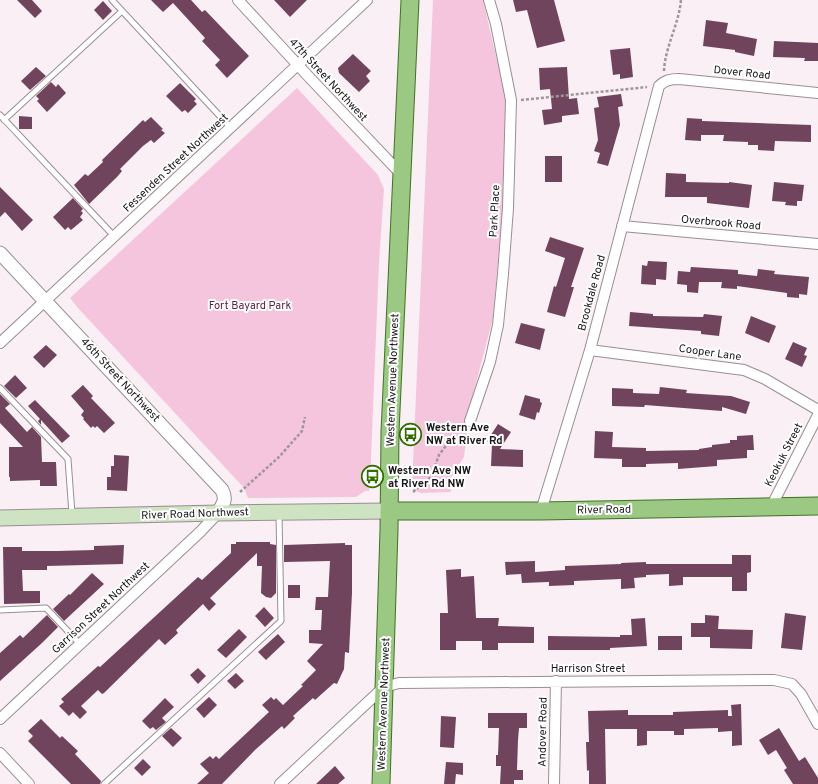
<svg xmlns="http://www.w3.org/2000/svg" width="818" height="784" font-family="Overpass,sans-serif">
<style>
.green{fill:#f4c5dd}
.building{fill:#71445d}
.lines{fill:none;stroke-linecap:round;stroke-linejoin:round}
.service-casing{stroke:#998e93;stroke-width:7}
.minor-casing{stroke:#998e93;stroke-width:12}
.tertiary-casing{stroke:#998e93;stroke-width:15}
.secondary-casing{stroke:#998e93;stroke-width:17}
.primary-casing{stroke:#427127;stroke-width:19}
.path{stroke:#9e969a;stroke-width:2.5;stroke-dasharray:3 2;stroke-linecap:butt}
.service{stroke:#fff;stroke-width:5}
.minor{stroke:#fff;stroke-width:10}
.tertiary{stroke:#fff;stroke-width:13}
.secondary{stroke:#cde3c1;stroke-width:15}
.primary{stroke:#9bc882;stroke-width:17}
.labels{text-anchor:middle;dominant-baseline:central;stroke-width:4;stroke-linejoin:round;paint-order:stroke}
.street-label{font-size:11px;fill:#191517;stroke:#fff}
.park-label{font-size:11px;fill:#5b1d42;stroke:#fff}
.poi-label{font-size:11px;font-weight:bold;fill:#191517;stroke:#fff;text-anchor:start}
</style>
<rect width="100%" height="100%" fill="#faeff4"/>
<path class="green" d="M433 0H483L508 108 504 196 493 318 470 406 464 457 449 481 451 492 421 493 413 490 412 487Z
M297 88 378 175 384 189 379 262 370 482 369 491H365L356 497 248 498 244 488 78 308 70 298Z"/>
<path class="building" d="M17 0H32L42 11 35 18Z
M151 0H191L202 12 205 10 249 56 227 78 215 65 220 60 202 41 205 38 173 3 163 12Z
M274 0H307L290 17Z
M513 0H554L565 41 537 48 527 10 516 12Z
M103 1 112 11 103 20 94 10Z
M706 20 728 23 726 33 757 39 754 56 735 52V50L703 46Z
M774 41 818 43V61H804L805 58 773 57Z
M630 48 633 77 620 79V74L613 75 610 50Z
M353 54 371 71 366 76 370 81 359 92 339 73 338 68Z
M36 67 46 76 30 90 21 81Z
M567 67 569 99 577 98 579 114 562 116V122L544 125 542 110 552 109 550 89 540 90 539 68Z
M51 82 56 87 58 84 66 93 47 112 37 101 39 99 36 96Z
M180 83 196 99 194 101 197 104 188 113 185 110 182 112 166 96Z
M621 94 623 106 618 107 620 125 608 166 597 163 600 153 594 151 598 140 594 108 599 107 597 97Z
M19 116 32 117V129H19Z
M151 117 163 129 161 130 165 133 154 143 151 140 143 146 120 169 122 171 117 177 89 204 74 185 85 174 88 176 103 162 102 160 143 120 145 122Z
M687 118 702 119V121L811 125V142L775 141 774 151 758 150V145H748V142L723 141 724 135H701V141L685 140Z
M545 156H562V182H545Z
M666 173 686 174V182L729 183V182L752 185 749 208 707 203V197H665Z
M774 182 804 185 802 201H797V206L785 205 786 202 772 201Z
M0 187 33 220 22 231 5 212 0 217Z
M73 198 83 209 81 211 83 213 80 217 83 220 71 230 68 227 65 230 53 217Z
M550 237 584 248 571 287H574L565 317 547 312 554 286 556 287 565 258 545 251Z
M648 261 667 262 666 280 656 279V285L641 284 642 265 647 266Z
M691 267 738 270V274L757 276 758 269 775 271 774 274 809 277 807 295 799 294V298L787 297V293L737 286V289L721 288 722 282H699L698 293 687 292V285L677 284 678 271 690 272Z
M630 312 653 314V316L703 317 704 314 722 316 719 336 701 334V331L629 326Z
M751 316 776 326 769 343 745 333Z
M521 323 545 329 540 350 515 343Z
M793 342 807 348 804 355 807 356 802 367 785 359Z
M46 345 57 355 44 368 33 357Z
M15 375 27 388 16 398 4 386Z
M83 385 93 396 91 398 115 423 104 433 97 426 95 428 93 426 91 428 83 419 84 418 81 415 84 411 71 396Z
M660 387 687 390 686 393 731 396 750 402 746 414 722 407V411L645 405 644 407 612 406V388L633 389V393L659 394Z
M0 394 10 404 5 408 27 432 32 427 41 437 42 462H56L57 486H40V480L10 481V477H9V447H23L0 423Z
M525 395 540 399V402L542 403 539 413 537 412 535 420 519 415Z
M35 400 70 436 62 443 41 420V425L38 421 40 419 28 406Z
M498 424 511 432 500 449 523 450V467L491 466 492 444 487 441Z
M595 431 613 432 612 447 646 448V451L699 450V449L712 447V445L730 443V440H737V436L753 435 754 450H747V458L717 460V466L678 469V463L646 464V467H622V459L594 458Z
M114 455 129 456 127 491 107 490V477H111V466H114Z
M236 542H270V544L276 545V593L271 598 266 597 261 593 262 566H257V553L210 598 216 604 209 611 203 604 176 630 178 633 165 645 159 639 104 693 102 694 98 690 81 706 87 712 80 719 73 712 69 716 59 706 64 702 61 699 98 666 100 667 198 577 202 580 231 553V544H236Z
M345 543V545H352V593L349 653 345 652 344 669 337 684 334 683 315 700 313 698 293 716 295 718 284 729 282 726 255 750 222 784H197L209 773 200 764 210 756 213 759 216 756 219 759 269 712 262 705 271 697 274 700 276 698 283 705 303 686 301 685 316 670 307 661 323 644 309 643V630H321L322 610H315L316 597H328L330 561 284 562V545Z
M124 545 123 564 47 566V570H22L23 591H40V603L4 604 3 547H22V551H58L94 550V546Z
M732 555H751V572L747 573V591H732V577H683V585L669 586V574L646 575V577L634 578 635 588 621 589V579L574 581V585L549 586V582L522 583 521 574 506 575 505 562 535 561V572L565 570V566L621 564V563L646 562V564H732Z
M461 569V577L474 576 476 618H499L498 626 534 627V643H498V650H482V641H456V650H440V613H448L446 570Z
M92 573 104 584 64 621 53 609 69 594 70 595Z
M288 585H300V598H288Z
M264 607 274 618 265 627 255 616Z
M785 613 806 616 802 650 781 648Z
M47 615 58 627 42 643 0 681V653L20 635 23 638Z
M705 615 719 616 718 629 753 630 752 649 710 648V637H691V623H705Z
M645 618 647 646 610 648V650H548V636L620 637V635H632L631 619Z
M239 629 247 637 226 658 217 650Z
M278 634 285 642 266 660 258 652Z
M658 636H682V650H658Z
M198 668 206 676 198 684 190 675Z
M236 673 244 681 235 689 227 681Z
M209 697 217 705 204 718 196 709Z
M165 698 174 707 162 718 166 722 156 730 153 727 150 729 142 721Z
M741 704 742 745 732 746V731L718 732V728L684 729V735H674V731H647V745L637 746V729H605L606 784H589V770L587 771 586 742H589L588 711 628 710V715H673V712L728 710V716H732L731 705Z
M488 713H527V728H519L518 740 517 770H523V780H514V784H500L501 766H496V755H498L499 728H488Z
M441 716 456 717 454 748 440 747Z
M41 719 60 738 62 736 78 751 75 754 101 781 100 784H71L28 741 33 736 28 731Z
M171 728 182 738 173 747 162 736Z
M779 728 799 761 805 757 818 778V784H793L784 770 787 768 776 750 768 755 759 740Z
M143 759 151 767 142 776 134 768Z
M446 762 463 763V775L456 774 455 784H444Z
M335 766 345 778 338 784H316Z"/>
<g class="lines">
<defs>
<path id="service" d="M112 0 231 128
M0 115 114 236
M4 120 122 11
M0 388 68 459 72 514
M0 610 46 608 80 644
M104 784 281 621 279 515"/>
<path id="minor" d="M238 0 308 76 402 175
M622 226 818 244
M0 343 367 0
M590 350 744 370 765 379 818 410
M470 421 490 362 498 325 503 274 508 208 511 100 496 24 489 0
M771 507 818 415
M541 511 590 350 659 86C665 80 671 79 679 79L818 93
M0 719 200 532 218 513
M0 753 29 784
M280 784 384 687 399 683 774 680 792 684 801 694 818 724
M554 784 556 681"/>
<path id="tertiary" d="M0 253 222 490C227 500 223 504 218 513"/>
<path id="secondary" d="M0 518 218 513 389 511"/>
<path id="primary" d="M389 511H541L818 506
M381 784 389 530 390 432 410 0"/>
</defs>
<use href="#service" class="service-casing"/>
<use href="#minor" class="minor-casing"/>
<use href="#tertiary" class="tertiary-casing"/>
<use href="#secondary" class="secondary-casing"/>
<use href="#primary" class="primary-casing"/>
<path class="path" d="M664 71C665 47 679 24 681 0
M521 100 647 87
M240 492 279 457 294 440 302 431 305 417
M413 492 431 477 439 455 461 426"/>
<use href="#service" class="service"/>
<use href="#minor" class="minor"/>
<use href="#tertiary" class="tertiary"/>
<use href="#secondary" class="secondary"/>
<use href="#primary" class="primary"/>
</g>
<defs>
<symbol id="bus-ring" viewBox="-11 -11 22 22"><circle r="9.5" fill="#fff" stroke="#306e00" stroke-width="1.5"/><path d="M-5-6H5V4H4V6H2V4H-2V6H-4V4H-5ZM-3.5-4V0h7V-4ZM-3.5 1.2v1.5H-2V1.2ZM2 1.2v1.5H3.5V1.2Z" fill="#306e00"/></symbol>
</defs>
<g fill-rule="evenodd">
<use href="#bus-ring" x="398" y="422" width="25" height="25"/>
<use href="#bus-ring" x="360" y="464" width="25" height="25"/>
</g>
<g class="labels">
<g class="street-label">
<text transform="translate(742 73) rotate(6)">Dover Road</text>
<text transform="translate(328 80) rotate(47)">47th Street Northwest</text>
<text transform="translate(176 163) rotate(-43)">Fessenden Street Northwest</text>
<text transform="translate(495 211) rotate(-87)">Park Place</text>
<text transform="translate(721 223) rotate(5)">Overbrook Road</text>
<text transform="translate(592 293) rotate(-75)">Brookdale Road</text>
<text transform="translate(710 353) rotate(8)">Cooper Lane</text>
<text transform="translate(120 380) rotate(47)">46th Street Northwest</text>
<text transform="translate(393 380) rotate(-88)">Western Avenue Northwest</text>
<text transform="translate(784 455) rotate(-63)">Keokuk Street</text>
<text transform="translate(604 510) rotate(-1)">River Road</text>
<text transform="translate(195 514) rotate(-2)">River Road Northwest</text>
<text transform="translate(101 608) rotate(-43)">Garrison Street Northwest</text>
<text x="588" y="669">Harrison Street</text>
<text transform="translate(384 704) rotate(-88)">Western Avenue Northwest</text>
<text transform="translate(543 732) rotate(-89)">Andover Road</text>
</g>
<g class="park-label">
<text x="250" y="306">Fort Bayard Park</text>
</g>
<g class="poi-label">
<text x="426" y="428">Western Ave<tspan x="426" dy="13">NW at River Rd</tspan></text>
<text x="388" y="471">Western Ave NW<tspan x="388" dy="13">at River Rd NW</tspan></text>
</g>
</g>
</svg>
